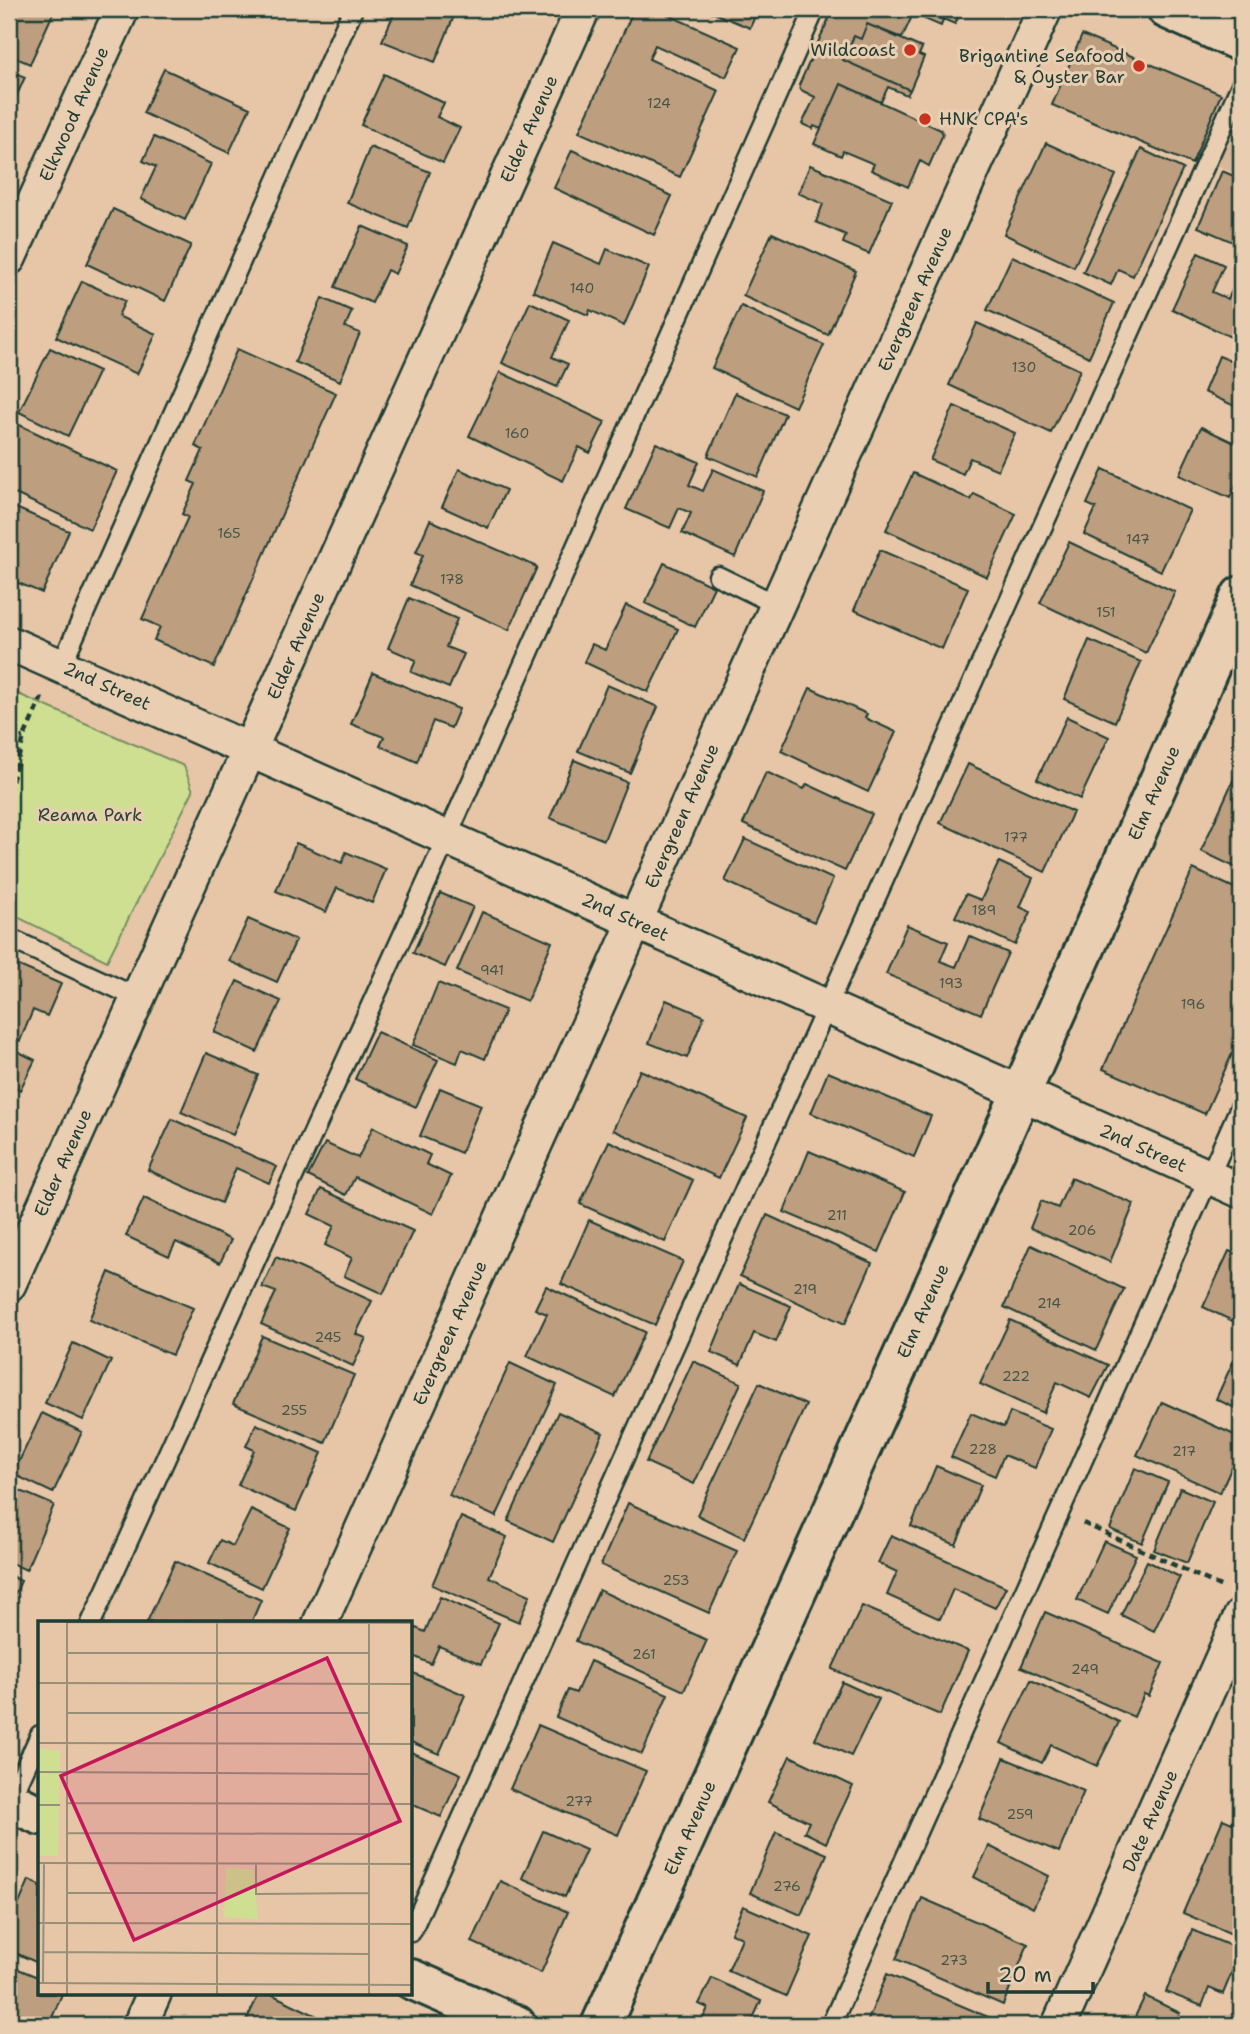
<svg xmlns="http://www.w3.org/2000/svg" width="1250" height="2034" font-family="'Shantell Sans',sans-serif">
<style>
.built{fill:#d6b899}
.green{fill:#cfdf92;stroke:#778e63;stroke-width:2}
.building{fill:#bd9e7f;stroke:#1f3d34;stroke-width:2}
.lines{fill:none;stroke-linecap:round;stroke-linejoin:round}
.service-casing{stroke:#1f3d34;stroke-width:23}
.minor-casing{stroke:#1f3d34;stroke-width:38}
.tertiary-casing{stroke:#1f3d34;stroke-width:44}
.primary-casing{stroke:#1f3d34;stroke-width:44}
.path{stroke:#1f3d34;stroke-width:4.5;stroke-dasharray:7 5;stroke-linecap:butt}
.service{stroke:#eaceb1;stroke-width:18}
.minor{stroke:#eaceb1;stroke-width:33}
.tertiary{stroke:#eaceb1;stroke-width:38}
.primary{stroke:#eaceb1;stroke-width:38}
.poi-dot{fill:#c8321e;stroke:#eaceb1;stroke-width:2.5}
.labels{text-anchor:middle;dominant-baseline:central;stroke-width:6;stroke-linejoin:round;paint-order:stroke}
.number-label{font-size:14px;fill:#465547}
.poi-label{font-size:18px;fill:#1f3d34;stroke:#eaceb1;text-anchor:end}
.street-label{font-size:18px;fill:#1f3d34;stroke:#eaceb1}
.park-label{font-size:18px;fill:#284539;stroke:#eaceb1}
.inset-road{fill:none;stroke:#978f79;stroke-width:2}
.view{fill:#c2185b;fill-opacity:0.15;stroke:#c2185b;stroke-width:3.5}
.inset-edge{fill:none;stroke:#1f3d34;stroke-width:3.5}
</style>
<rect width="100%" height="100%" fill="#e7c6a7"/>
<filter id="ink" filterUnits="userSpaceOnUse"><feTurbulence type="fractalNoise" baseFrequency=".0143" numOctaves="2"/><feDisplacementMap in="SourceGraphic" scale="14" xChannelSelector="R" yChannelSelector="G"/><feConvolveMatrix kernelMatrix="1 2 1 2 8 2 1 2 1" color-interpolation-filters="sRGB"/></filter>
<g filter="url(#ink)">
<path class="built" d="M1228 84 1241 90V176L1195 155Z"/>
<path class="green" d="M9 690 184 766 193 791 107 961 9 913Z"/>
<path class="building" d="M9 9H55L30 64 9 55Z
M396 9H457L435 62 382 41Z
M634 9H655L740 47 726 77 655 45 649 59 719 91 680 177 579 132Z
M704 9H758L750 28Z
M833 9H918L943 20 941 26 913 14 902 38 867 24 861 39 854 36 843 60 910 90 907 95 888 87 881 102 841 84 821 129 814 126 813 129 802 124 815 97 801 90 799 85Z
M918 9H958V18L955 24Z
M867 24 922 48 919 55 924 57 910 90 843 60 854 36 861 39Z
M1082 35 1221 94 1192 164 1052 105Z
M164 69 250 108 229 153 143 113Z
M9 70 25 77 9 113Z
M384 74 444 103 437 117 460 128 443 163 361 125Z
M841 84 941 130 943 134 929 166 920 161 908 187 871 170 874 164 843 151 841 156 814 144Z
M154 137 211 164 185 220 141 199 156 167 143 161Z
M1046 143 1116 175 1074 267 1004 234Z
M370 147 430 172 408 228 347 203Z
M1141 149 1183 169 1133 276 1118 269 1111 285 1083 272Z
M572 150 672 196 654 235 554 188Z
M810 165 892 200 869 254 843 243 846 235 816 222 823 204 798 193Z
M1222 171 1241 179V222L1233 242 1198 227Z
M113 209 191 245 165 301 87 264Z
M362 226 408 246 395 274 387 270 372 303 335 287Z
M772 233 856 271 828 335 743 296Z
M553 243 601 264 607 249 649 267 624 326 590 310 588 315 533 291Z
M1198 253 1224 265 1212 292 1228 299 1241 271V342L1172 309Z
M1012 256 1114 303 1089 357 987 310Z
M82 281 125 301 118 316 156 334 137 374 56 337Z
M322 298 352 311 345 327 360 333 340 381 295 362Z
M530 302 569 320 552 357 568 364 557 387 502 363Z
M741 306 824 345 795 407 712 368Z
M977 323 1080 370 1051 433 949 385Z
M50 348 99 371 68 436 19 412Z
M237 349 336 393 214 667 154 640 160 627 142 619 188 517 182 514 196 484 189 481 203 450 195 446Z
M1219 356 1241 365V409L1204 392Z
M500 372 605 422 590 453 579 447 563 481 469 436Z
M735 393 785 414 758 477 708 456Z
M954 406 1015 433 998 470 970 458 963 474 930 460Z
M9 420 117 471 90 529 9 491Z
M1201 427 1241 446V473L1230 498 1179 475Z
M656 443 699 462 689 485 703 491 713 469 763 491 735 557 682 533 691 513 679 508 670 528 626 509Z
M459 469 506 490 488 528 442 507Z
M1103 469 1190 510 1161 571 1084 534 1096 508 1087 504Z
M913 473 971 500 974 494 1016 514 987 577 886 530Z
M9 505 69 531 42 593 9 579Z
M430 520 537 567 509 630 410 585 423 555 416 552Z
M1069 542 1175 592 1146 653 1040 603Z
M880 550 968 588 942 649 854 610Z
M664 563 714 587 695 627 645 603Z
M409 598 457 619 446 647 464 654 449 688 411 672 416 660 388 648Z
M626 605 678 629 648 692 584 662 592 644 605 650Z
M1089 640 1141 662 1115 722 1064 699Z
M373 673 459 709 451 728 433 721 417 762 380 746 384 737 351 724Z
M607 685 658 707 630 773 578 751Z
M810 688 867 714 865 718 896 732 868 792 781 751Z
M1067 717 1109 737 1080 799 1037 779Z
M574 760 627 782 604 840 550 818Z
M1241 763V870L1201 851Z
M968 764 1073 812 1045 872 940 823Z
M766 772 804 789 807 784 872 814 845 871 743 824Z
M745 839 833 879 814 922 725 881Z
M296 843 342 863 346 852 386 869 372 903 337 888 326 912 276 891Z
M999 862 1033 878 1020 907 1031 912 1015 945 955 917 966 894 981 900Z
M1193 869 1241 891V1034L1205 1114 1103 1069Z
M440 893 473 907 445 967 413 953Z
M482 912 552 942 527 1001 457 971Z
M248 919 296 940 277 982 229 961Z
M907 925 948 942 940 961 956 967 969 936 1008 953 981 1014 886 974Z
M10 962 61 984 47 1016 33 1010 20 1041 9 1036Z
M237 981 281 1001 257 1052 214 1032Z
M438 983 505 1010 485 1059 462 1049 457 1063 413 1045Z
M666 1000 704 1016 687 1058 649 1043Z
M377 1032 438 1060 416 1107 355 1079Z
M9 1047 35 1060 20 1090 9 1085Z
M206 1053 258 1075 233 1135 181 1112Z
M640 1070 747 1118 719 1178 613 1130Z
M828 1072 931 1116 914 1157 811 1113Z
M440 1088 481 1105 461 1153 420 1136Z
M172 1119 277 1167 269 1183 236 1168 221 1203 148 1170Z
M373 1127 430 1155 426 1164 451 1176 433 1214 355 1177 346 1195 308 1176 325 1143 358 1158Z
M609 1141 693 1180 665 1242 580 1204Z
M809 1151 905 1192 879 1252 784 1212Z
M1071 1178 1134 1204 1110 1262 1030 1228 1041 1201 1058 1208Z
M321 1189 413 1231 383 1294 344 1276 352 1258 325 1245 334 1226 309 1214Z
M144 1198 231 1240 220 1263 176 1242 169 1256 126 1236Z
M767 1215 872 1263 845 1324 740 1276Z
M589 1220 683 1261 655 1325 561 1284Z
M1031 1245 1124 1289 1096 1350 1004 1307Z
M1229 1251 1241 1256V1325L1203 1307Z
M276 1257 372 1301 356 1334 366 1338 353 1366 261 1324 276 1292 262 1287Z
M109 1272 193 1308 172 1355 89 1320Z
M739 1284 791 1306 776 1342 754 1333 740 1365 711 1352Z
M546 1286 645 1332 615 1397 527 1356 547 1314 535 1309Z
M1010 1320 1108 1365 1091 1398 1057 1382 1043 1413 980 1384Z
M262 1336 354 1375 325 1443 233 1404Z
M73 1343 111 1361 83 1420 45 1403Z
M1241 1344V1411L1216 1399Z
M693 1361 741 1383 694 1484 646 1462Z
M510 1363 557 1385 496 1517 449 1495Z
M759 1383 806 1405 744 1538 697 1515Z
M1162 1402 1241 1438V1447L1220 1493 1137 1455Z
M558 1412 603 1433 553 1542 508 1521Z
M1010 1412 1051 1429 1035 1468 1004 1455 995 1476 951 1457 971 1413 1004 1427Z
M42 1413 82 1432 53 1493 13 1474Z
M256 1424 322 1453 296 1511 238 1485 254 1450 246 1446Z
M936 1466 981 1485 956 1545 911 1526Z
M1135 1468 1168 1482 1142 1543 1110 1529Z
M9 1486 54 1505 26 1570 9 1562Z
M1180 1488 1213 1502 1187 1563 1154 1550Z
M628 1503 737 1551 709 1613 601 1565Z
M251 1510 290 1528 262 1588 209 1563 220 1540 233 1546Z
M461 1517 507 1537 489 1577 530 1595 519 1622 432 1585Z
M891 1535 1006 1587 995 1608 953 1589 940 1619 887 1595 897 1572 878 1563Z
M1104 1541 1136 1555 1108 1614 1077 1600Z
M175 1561 261 1600 251 1623 147 1622Z
M1147 1561 1180 1577 1154 1631 1121 1615Z
M9 1575 21 1581 10 1605H9Z
M599 1590 707 1640 684 1691 576 1641Z
M440 1597 499 1623 481 1664 439 1646 431 1664 411 1655V1626L425 1632Z
M862 1606 968 1651 940 1715 832 1669Z
M1045 1612 1163 1663 1149 1696 1144 1694 1134 1717 1021 1667Z
M590 1661 668 1694 642 1754 556 1717 568 1690 576 1693Z
M411 1672 465 1695 439 1754 411 1742Z
M1031 1680 1119 1722 1097 1766 1051 1745 1042 1763 1001 1743Z
M842 1682 879 1699 851 1756 815 1739Z
M538 1725 646 1771 618 1835 510 1789Z
M411 1752 461 1774 441 1817 411 1804Z
M790 1756 853 1786 826 1843 804 1832 809 1822 768 1802Z
M1004 1758 1084 1791 1059 1852 979 1819Z
M1241 1801V1938L1183 1913 1223 1819 1232 1823Z
M543 1831 586 1850 565 1897 522 1878Z
M776 1832 827 1854 801 1915 750 1893Z
M989 1846 1049 1876 1033 1908 974 1877Z
M29 1880 40 1885V1964L9 1950V1927Z
M500 1881 568 1912 541 1973 472 1942Z
M922 1898 1028 1944 1003 2005 896 1959Z
M743 1906 812 1936 786 1996 728 1971 742 1938 731 1933Z
M1192 1930 1241 1950 1223 1994 1209 1988 1202 2006 1166 1992Z
M11 1966 40 1978V1994H62L49 2025H9Z
M887 1974 993 2019 991 2025H866Z
M712 1978 761 2001 750 2025H700L708 2008 699 2004Z
M259 1994H271L317 2016 313 2025H244Z
M1145 1996 1180 2013 1174 2025H1131Z"/>
<g class="lines">
<defs>
<path id="service" d="M718 576 777 605
M61 666 353 9
M9 938 138 998
M91 1623 431 873 815 9
M10 1801 40 1735
M411 1932 1241 85
M831 2025 1241 1105"/>
<path id="minor" d="M9 258 122 9
M9 643 1241 1191
M9 1284 583 9
M320 1623 1045 9
M140 2025 154 1994
M1059 2025 1241 1616"/>
<path id="tertiary" d="M9 1801 40 1815
M411 1979 516 2025
M601 2025 1005 1129 1241 596"/>
<path id="primary" d="M1167 9 1241 42"/>
</defs>
<use href="#service" class="service-casing"/>
<use href="#minor" class="minor-casing"/>
<use href="#tertiary" class="tertiary-casing"/>
<use href="#primary" class="primary-casing"/>
<path class="path" d="M9 741 23 737
M9 793 24 737 42 697
M1083 1523 1222 1587"/>
<use href="#service" class="service"/>
<use href="#minor" class="minor"/>
<use href="#tertiary" class="tertiary"/>
<use href="#primary" class="primary"/>
</g>
</g>
<g class="poi-dot">
<circle cx="910" cy="50" r="7"/>
<circle cx="1139" cy="66" r="7"/>
<circle cx="925" cy="119" r="7"/>
</g>
<g class="labels">
<g class="number-label">
<text x="659" y="103">124</text>
<text x="582" y="288">140</text>
<text x="1024" y="367">130</text>
<text x="517" y="433">160</text>
<text x="229" y="533">165</text>
<text x="1138" y="539">147</text>
<text x="452" y="579">178</text>
<text x="1106" y="612">151</text>
<text x="1016" y="837">177</text>
<text x="984" y="910">189</text>
<text x="492" y="970">941</text>
<text x="951" y="983">193</text>
<text x="1193" y="1004">196</text>
<text x="837" y="1215">211</text>
<text x="1082" y="1230">206</text>
<text x="805" y="1289">219</text>
<text x="1049" y="1303">214</text>
<text x="328" y="1337">245</text>
<text x="1016" y="1376">222</text>
<text x="294" y="1410">255</text>
<text x="983" y="1449">228</text>
<text x="1184" y="1451">217</text>
<text x="676" y="1580">253</text>
<text x="644" y="1654">261</text>
<text x="1085" y="1669">249</text>
<text x="579" y="1801">277</text>
<text x="1020" y="1814">259</text>
<text x="787" y="1886">276</text>
<text x="954" y="1960">273</text>
</g>
<g class="poi-label">
<text x="896" y="50">Wildcoast</text>
<text x="1125" y="56">Brigantine Seafood<tspan x="1125" dy="21">&amp; Oyster Bar</tspan></text>
<text x="939" y="119" text-anchor="start">HNK CPA's</text>
</g>
<g class="street-label">
<text transform="translate(74 114) rotate(-66)">Elkwood Avenue</text>
<text transform="translate(529 129) rotate(-66)">Elder Avenue</text>
<text transform="translate(915 299) rotate(-66)">Evergreen Avenue</text>
<text transform="translate(296 646) rotate(-66)">Elder Avenue</text>
<text transform="translate(107 686) rotate(24)">2nd Street</text>
<text transform="translate(1154 793) rotate(-66)">Elm Avenue</text>
<text transform="translate(682 816) rotate(-66)">Evergreen Avenue</text>
<text transform="translate(625 917) rotate(24)">2nd Street</text>
<text transform="translate(1143 1148) rotate(24)">2nd Street</text>
<text transform="translate(63 1163) rotate(-66)">Elder Avenue</text>
<text transform="translate(923 1311) rotate(-66)">Elm Avenue</text>
<text transform="translate(450 1333) rotate(-66)">Evergreen Avenue</text>
<text transform="translate(1150 1821) rotate(-66)">Date Avenue</text>
<text transform="translate(690 1828) rotate(-66)">Elm Avenue</text>
</g>
<g class="park-label">
<text x="90" y="815">Reama Park</text>
</g>
</g>
<g transform="translate(38 1621)">
<rect width="374" height="374" fill="#e7c6a7"/>
<path d="M0 127 22 130 20 235H0ZM188 247 215 249 220 298 186 296Z" fill="#cfdf92"/>
<path class="inset-road" d="M29 1 375 2M331 1V374M29 32H331M0 62 375 63M29 92H331M0 122 375 123M0 151 330 153M29 182 375 183M0 184H22M29 212 331 213M0 242 375 243M218 243V273L331 272M29 272H179M0 302 375 303M6 331 331 333M0 362 375 364M5 362 6 242M29 374V1M179 374V1"/>
<path class="view" d="M289 37 362 200 96 319 23 155Z"/>
<rect width="374" height="374" class="inset-edge"/>
</g>
<rect width="1250" height="2034" fill="none" stroke="#eaceb1" stroke-width="35"/>
<rect x="18" y="18" width="1215" height="1999" fill="none" stroke="#1f3d34" stroke-width="2.5" filter="url(#ink)"/>
<path d="M988 1982v10h105v-10" fill="none" stroke="#1f3d34" stroke-width="3.5"/>
<text x="998" y="1982" font-size="21" fill="#1f3d34" stroke="#eaceb1" stroke-width="5" paint-order="stroke">20 m</text>
</svg>
